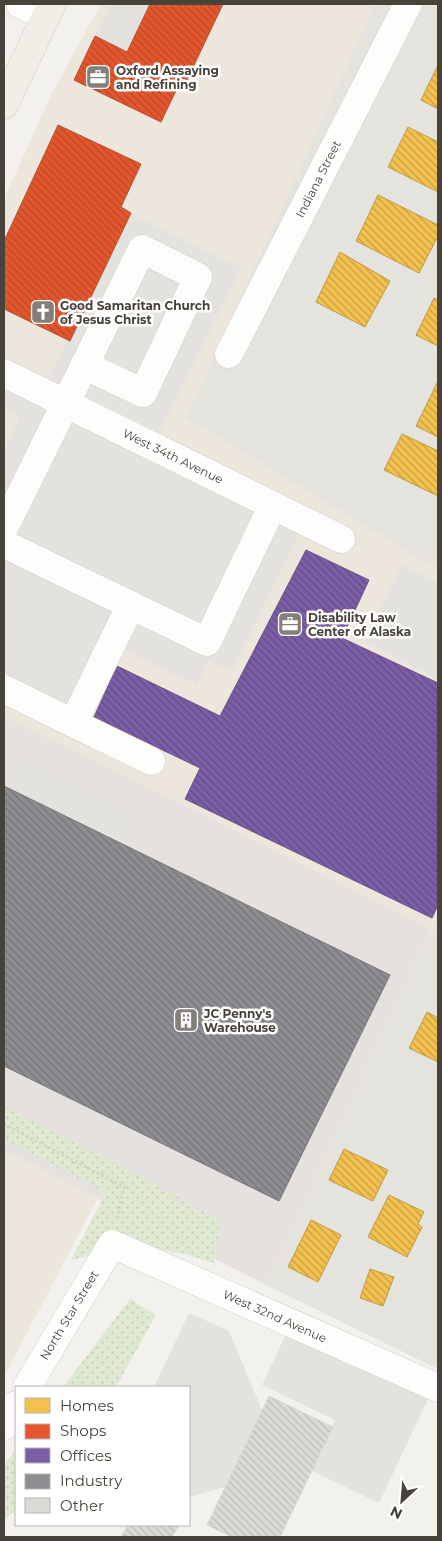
<svg xmlns="http://www.w3.org/2000/svg" width="442" height="1541" font-family="Montserrat,sans-serif">
<style>
.residential{fill:#e5e3dd}
.commercial{fill:#ece6dc}
.industrial{fill:#e4e1de}
.grass{fill:url(#grass-dots)}
.parking{fill:#e4e2df}
.homes{fill:url(#homes-back-hatch);stroke:#bf9b48}
.shops{fill:url(#shops-back-hatch);stroke:#b55132}
.offices{fill:url(#offices-back-hatch);stroke:#6c5686}
.industry{fill:url(#industry-back-hatch);stroke:#787778}
.building{fill:url(#building-back-hatch);stroke:#dad8d4}
.lines{fill:none;stroke-linecap:round;stroke-linejoin:round}
.minor-casing{stroke:#d0cfcb;stroke-width:29}
.major-casing{stroke:#d2ccbe;stroke-width:29}
.path{stroke:#d2d1cc;stroke-width:3;stroke-dasharray:2.5 2.5;stroke-linecap:butt}
.minor{stroke:#fdfdfc;stroke-width:28}
.major{stroke:#f0eee6;stroke-width:28}
.labels{text-anchor:middle;dominant-baseline:central;stroke-width:5;stroke-linejoin:round;paint-order:stroke}
.poi-label{font-size:12px;font-weight:bold;fill:#48433a;stroke:#fff;text-anchor:start}
.street-label{font-size:12px;fill:#48433a;stroke:#fff}
</style>
<defs>
<pattern id="grass-dots" width="8" height="8" patternUnits="userSpaceOnUse" patternTransform="scale(1.25)"><rect width="8" height="8" fill="#dfe9d1"/><path d="M2 2h.1M6 6h.1" fill="none" stroke="#c1c9b4" stroke-width="1.8" stroke-linecap="round"/></pattern>
<pattern id="homes-back-hatch" width="6" height="6" patternUnits="userSpaceOnUse" patternTransform="scale(1.25)"><rect width="6" height="6" fill="#f2c14e"/><path d="M-1 5l2 2M0 0l6 6M5-1l2 2" fill="none" stroke="#c69e42"/></pattern>
<pattern id="shops-back-hatch" width="6" height="6" patternUnits="userSpaceOnUse" patternTransform="scale(1.25)"><rect width="6" height="6" fill="#e4572e"/><path d="M-1 5l2 2M0 0l6 6M5-1l2 2" fill="none" stroke="#bb4a28"/></pattern>
<pattern id="offices-back-hatch" width="6" height="6" patternUnits="userSpaceOnUse" patternTransform="scale(1.25)"><rect width="6" height="6" fill="#7b5ea7"/><path d="M-1 5l2 2M0 0l6 6M5-1l2 2" fill="none" stroke="#624c82"/></pattern>
<pattern id="industry-back-hatch" width="6" height="6" patternUnits="userSpaceOnUse" patternTransform="scale(1.25)"><rect width="6" height="6" fill="#8d8d92"/><path d="M-1 5l2 2M0 0l6 6M5-1l2 2" fill="none" stroke="#757578"/></pattern>
<pattern id="building-back-hatch" width="6" height="6" patternUnits="userSpaceOnUse" patternTransform="scale(1.25)"><rect width="6" height="6" fill="#dcdad6"/><path d="M-1 5l2 2M0 0l6 6M5-1l2 2" fill="none" stroke="#bebcb8"/></pattern>
</defs>
<rect width="100%" height="100%" fill="#f2f1ee"/>
<path class="residential" d="M374 4H438V570L186 418Z
M438 917V1369L266 1285Z"/>
<path class="commercial" d="M101 4H374L186 418 438 570V917L432 929 4 716V199L52 93Z
M4 1151 97 1199 4 1377Z"/>
<path class="industrial" d="M4 716 432 929 266 1285 4 1151Z"/>
<path class="grass" d="M4 1106 221 1220 214 1263 181 1253 115 1244 122 1248 71 1260 106 1193 4 1140Z
M130 1299 156 1315 116 1387H63Z
M16 1449V1510L4 1519V1465Z"/>
<path class="parking" d="M111 4H150L127 52 95 36Z
M131 213 242 268 160 433 49 377Z
M4 383 302 527 232 671 209 660 197 685 120 648 88 714 4 673V451L20 417 4 409Z
M402 564 438 582V680L363 642Z
M4 745 136 810 120 843 4 786Z
M189 1313 229 1331 262 1410 225 1487 193 1496 189 1495V1387H154Z
M287 1332 428 1399 379 1503 312 1471 335 1420 262 1385Z"/>
<path class="homes" d="M438 65V109L421 100Z
M408 127 438 142V192L388 167Z
M378 195 438 225V236L419 273 356 241Z
M340 252 390 281 365 327 316 302Z
M434 298 438 300V346L416 335Z
M438 381V437L416 426Z
M402 434 438 451V496L384 470Z
M427 1012 438 1018V1062L409 1048Z
M344 1149 388 1170 373 1201 329 1180Z
M389 1195 424 1212 418 1224 422 1227 407 1257 368 1237Z
M311 1220 341 1235 318 1282 288 1267Z
M370 1269 394 1277 383 1306 360 1298Z"/>
<path class="shops" d="M150 4H223L187 80 182 78 161 122 74 80 95 36 127 52Z
M58 125 141 164 121 207 131 213 70 341 4 309V241Z"/>
<path class="offices" d="M306 550 369 580 342 638 438 683V905L432 918 185 799 200 768 94 717 117 666 220 716Z"/>
<path class="industry" d="M4 786 390 975 279 1201 4 1066Z"/>
<path class="building" d="M269 1396 333 1427 280 1537H232L207 1525Z
M128 1525H179L172 1537H121Z"/>
<g class="lines">
<defs>
<path id="minor" d="M20 4 46 16
M229 354 408 4
M4 373 341 539
M4 528 142 249 198 277 143 393 84 365
M4 544 207 642 273 505
M4 689 73 723 131 605
M73 723 151 761
M27 1387 112 1244 438 1388
M4 1426 16 1405"/>
<path id="major" d="M4 105 52 4"/>
</defs>
<use href="#minor" class="minor-casing"/>
<use href="#major" class="major-casing"/>
<path class="path" d="M4 1124 124 1187 117 1219"/>
<use href="#minor" class="minor"/>
<use href="#major" class="major"/>
</g>
<defs>
<symbol id="office-square" viewBox="-11 -11 22 22"><rect x="-9" y="-9" width="18" height="18" rx="4" fill="#848079" stroke="#fff"/><path d="M-6-3h4V-5.5h4V-3h4V5H-6ZM-1-4.5V-3h2v-1.5ZM-6 0V1H6V0Z" fill="#fff"/></symbol>
<symbol id="church-square" viewBox="-11 -11 22 22"><rect x="-9" y="-9" width="18" height="18" rx="4" fill="#848079" stroke="#fff"/><path d="M-1.2-6h2.4v3.5h3.3v2.4h-3.3V6h-2.4V-.1h-3.3v-2.4h3.3Z" fill="#fff"/></symbol>
<symbol id="building-square" viewBox="-11 -11 22 22"><rect x="-9" y="-9" width="18" height="18" rx="4" fill="#848079" stroke="#fff"/><path d="M-4-6H4V6H1V3H-1V6H-4ZM-2.5-4.3h1.7v1.8h-1.7ZM.8-4.3h1.7v1.8H.8ZM-2.5-1h1.7V.8h-1.7ZM.8-1h1.7V.8H.8Z" fill="#fff"/></symbol>
</defs>
<g fill-rule="evenodd">
<use href="#office-square" x="84" y="63" width="28" height="28"/>
<use href="#church-square" x="29" y="298" width="28" height="28"/>
<use href="#office-square" x="276" y="610" width="28" height="28"/>
<use href="#building-square" x="172" y="1006" width="28" height="28"/>
</g>
<g class="labels">
<g class="poi-label">
<text x="116" y="70">Oxford Assaying<tspan x="116" dy="14">and Refining</tspan></text>
<text x="60" y="305">Good Samaritan Church<tspan x="60" dy="14">of Jesus Christ</tspan></text>
<text x="308" y="617">Disability Law<tspan x="308" dy="14">Center of Alaska</tspan></text>
<text x="204" y="1013">JC Penny's<tspan x="204" dy="14">Warehouse</tspan></text>
</g>
<g class="street-label">
<text transform="translate(318 179) rotate(-63)">Indiana Street</text>
<text transform="translate(173 456) rotate(26)">West 34th Avenue</text>
<text transform="translate(69 1315) rotate(-59)">North Star Street</text>
<text transform="translate(275 1316) rotate(24)">West 32nd Avenue</text>
</g>
</g>
<rect width="442" height="1541" fill="none" stroke="#48433a" stroke-width="10"/>
<rect x="15" y="1386" width="175" height="140" fill="#ffffff" stroke="#b6b4b0"/>
<rect x="25" y="1398" width="25" height="15" fill="#f2c14e" stroke="#b6b4b0"/>
<text x="60" y="1411" font-size="15" fill="#48433a">Homes</text>
<rect x="25" y="1424" width="25" height="15" fill="#e4572e" stroke="#b6b4b0"/>
<text x="60" y="1436" font-size="15" fill="#48433a">Shops</text>
<rect x="25" y="1448" width="25" height="15" fill="#7b5ea7" stroke="#b6b4b0"/>
<text x="60" y="1461" font-size="15" fill="#48433a">Offices</text>
<rect x="25" y="1474" width="25" height="15" fill="#8d8d92" stroke="#b6b4b0"/>
<text x="60" y="1486" font-size="15" fill="#48433a">Industry</text>
<rect x="25" y="1498" width="25" height="15" fill="#dcdad6" stroke="#b6b4b0"/>
<text x="60" y="1511" font-size="15" fill="#48433a">Other</text>
<g transform="translate(402 1501) rotate(206)" stroke="#ffffff" stroke-width="4" paint-order="stroke">
<path d="M0-4L9 19L0 12L-9 19Z" fill="#48433a"/>
<text y="-8" font-size="14" font-weight="bold" text-anchor="middle" fill="#48433a">N</text>
</g>
</svg>
